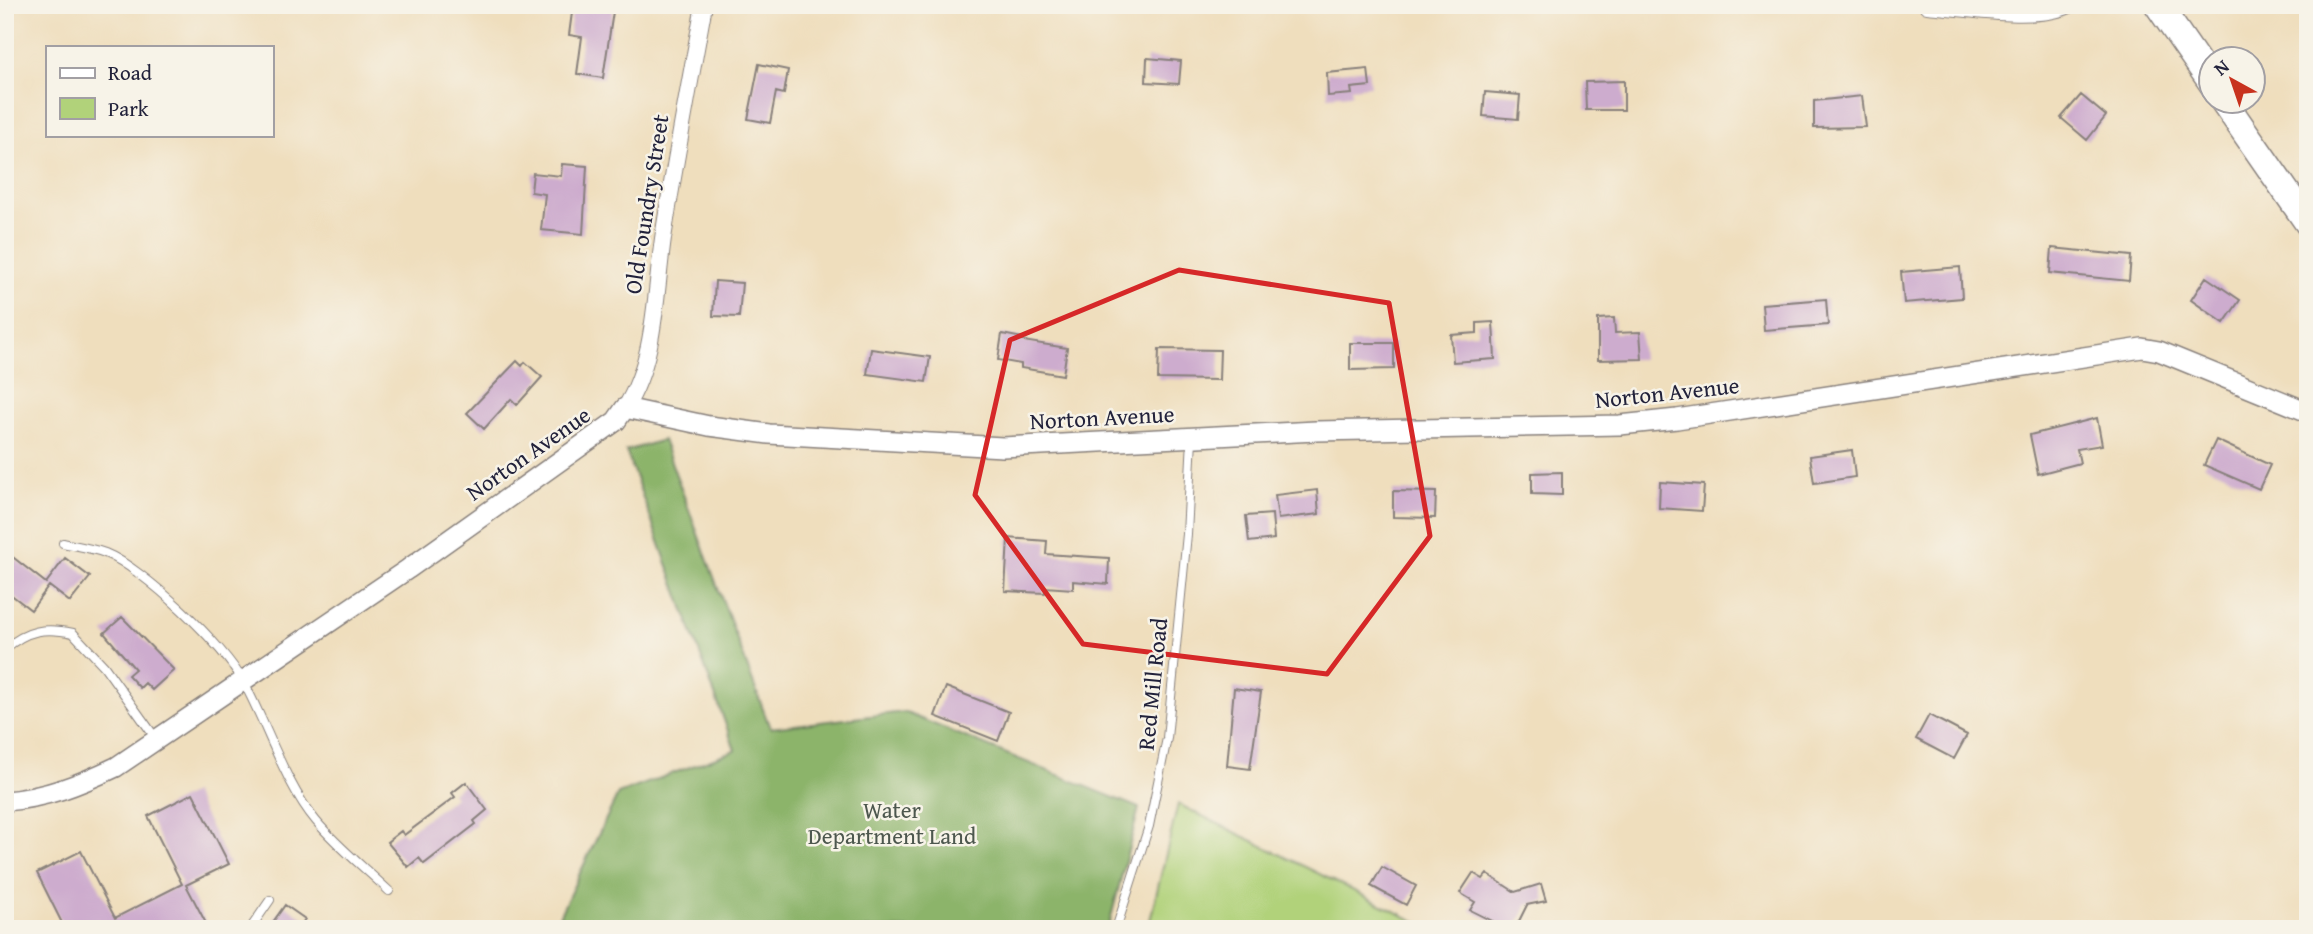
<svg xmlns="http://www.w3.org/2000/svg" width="2313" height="934" font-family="'Gentium Book Plus',serif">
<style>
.green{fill:#b1d27a;stroke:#6a7a5a;stroke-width:2}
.forest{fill:#8cb46a;stroke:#576b52;stroke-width:2}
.building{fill:#cdacce}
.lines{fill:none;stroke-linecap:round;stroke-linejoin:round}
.service-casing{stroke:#88807c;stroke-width:10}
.minor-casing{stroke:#88807c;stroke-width:18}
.tertiary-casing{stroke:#88807c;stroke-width:22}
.trunk-casing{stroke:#88807c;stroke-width:29}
.service{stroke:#fff;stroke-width:8}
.minor{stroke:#fff;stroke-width:16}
.tertiary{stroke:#fff;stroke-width:19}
.trunk{stroke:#fff;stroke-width:26}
.marked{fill:none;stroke:#d62828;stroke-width:5;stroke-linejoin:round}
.labels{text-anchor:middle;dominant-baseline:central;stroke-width:5;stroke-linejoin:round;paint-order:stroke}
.street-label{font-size:23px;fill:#22223b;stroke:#f7f3e8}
.park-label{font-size:23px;fill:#4d574e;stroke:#f7f3e8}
</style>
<rect width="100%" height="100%" fill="#f7f3e8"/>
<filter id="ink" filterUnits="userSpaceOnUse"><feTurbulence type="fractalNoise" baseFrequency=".0143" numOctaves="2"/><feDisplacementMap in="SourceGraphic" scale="14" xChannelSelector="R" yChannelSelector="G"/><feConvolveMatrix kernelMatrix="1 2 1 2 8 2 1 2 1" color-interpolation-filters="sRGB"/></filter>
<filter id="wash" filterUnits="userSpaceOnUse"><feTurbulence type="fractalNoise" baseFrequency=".00686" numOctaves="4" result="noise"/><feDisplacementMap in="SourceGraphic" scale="28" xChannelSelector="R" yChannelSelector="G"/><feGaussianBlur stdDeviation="1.57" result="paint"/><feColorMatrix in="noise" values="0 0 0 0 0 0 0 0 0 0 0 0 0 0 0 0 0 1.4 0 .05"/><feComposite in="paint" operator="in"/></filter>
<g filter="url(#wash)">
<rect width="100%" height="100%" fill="#efdebd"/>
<path class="green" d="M1178 804 1431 929H1148Z"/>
<path class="forest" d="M663 440 770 728 904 712 1139 808 1108 929H553L618 794 735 750 626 451Z"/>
<g id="blocks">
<path class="building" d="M573 5H614L603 78 577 74 582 37 569 35Z
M1147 58 1181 61 1179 84 1146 82Z
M759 64 788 70 784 94 776 92 770 123 748 119Z
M1368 69 1370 86 1351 88 1352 94 1328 96 1327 73Z
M1624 81V110H1586L1585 82Z
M1485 92 1520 95 1518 119 1483 116Z
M2081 95 2106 116 2087 140 2061 118Z
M1862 96 1866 127 1814 128V101Z
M562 164 587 166 583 234 541 230 545 194 531 192 533 173 561 176Z
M2052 248 2131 256 2129 281 2050 273Z
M1960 267 1962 298 1904 303 1901 272Z
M2206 277 2240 300 2224 323 2191 300Z
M715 281 742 283 739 317 713 316Z
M1826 299 1828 325 1764 330 1762 304Z
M1614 318 1615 333 1640 332 1642 359 1598 360V319Z
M1493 322 1495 359 1453 362 1451 335 1477 333V323Z
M1002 334 1023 338V341L1067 348 1063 375 1021 368V364L998 360Z
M1350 343H1394V369L1350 370Z
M871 349 930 357 926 382 867 374Z
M1159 349 1220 350 1219 380 1158 379Z
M517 361 522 366 525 362 542 377 517 405 511 399 484 429 467 413Z
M2097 418 2102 445 2077 449 2080 463 2038 474 2030 435Z
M2216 440 2270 465 2259 489 2204 465Z
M1852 450 1855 477 1814 483 1810 456Z
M1562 472V495L1532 494V473Z
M1660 482 1704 485 1702 511 1659 508Z
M1317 490 1319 514 1278 519 1275 495Z
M1393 491 1436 492 1435 518 1393 517Z
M1272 514 1274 539 1249 542 1246 516Z
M1008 538 1047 541 1046 554 1109 558 1108 584 1073 581V589L1045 587V593L1005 591Z
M5 551 46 583 65 558 90 577 70 602 49 586 31 610 5 590Z
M122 617 174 670 152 690 145 683 140 688 128 675 135 669 104 633Z
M946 687 1009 712 998 741 935 716Z
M1234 688 1261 692 1250 769 1227 766Z
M1929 715 1967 735 1954 759 1916 739Z
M466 782 487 810 474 821 476 824 424 864 419 858 408 867 387 842 401 831 404 835 455 797 452 793Z
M193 793 229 864 186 885 209 929H65L37 873 81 851 115 918 182 884 148 816Z
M1382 867 1416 886 1406 905 1371 886Z
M1473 873 1483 879 1487 874 1515 892 1541 884 1546 901 1527 905 1515 929H1508L1470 910 1475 902 1460 893Z
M285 905 305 919 298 929H268Z"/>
</g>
</g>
<g filter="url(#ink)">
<use href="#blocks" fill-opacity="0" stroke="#88807c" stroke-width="2"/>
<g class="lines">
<defs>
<path id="service" d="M63 543C77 546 91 548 105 553 143 568 225 646 244 683 267 725 285 784 316 821 337 846 365 868 389 891
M5 649C26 630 45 627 73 633L104 666 157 740
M5 918 11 929
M250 929 270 900
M1116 929 1149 826 1167 738 1187 534 1192 439"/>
<path id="minor" d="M1927 5C1966 8 2035 21 2069 5
M625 408C657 359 655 288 664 232 676 156 690 81 704 5"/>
<path id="tertiary" d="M5 801C46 798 80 784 116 767L408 569 616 421 625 408 709 426 769 434 1003 447 1316 431 1620 425 1677 419 2142 348 2159 351 2308 412"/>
<path id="trunk" d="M2158 5 2212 83
M2224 102 2308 223"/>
</defs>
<use href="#service" class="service-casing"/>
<use href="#minor" class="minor-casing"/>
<use href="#tertiary" class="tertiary-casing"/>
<use href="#trunk" class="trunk-casing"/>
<use href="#service" class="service"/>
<use href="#minor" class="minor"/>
<use href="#tertiary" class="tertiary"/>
<use href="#trunk" class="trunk"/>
</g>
</g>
<path class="marked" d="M1179 270 1389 303 1430 536 1327 674 1083 644 975 495 1010 340Z"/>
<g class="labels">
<g class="street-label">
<text transform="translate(646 204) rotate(-81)">Old Foundry Street</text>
<text transform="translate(1667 392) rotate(-6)">Norton Avenue</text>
<text transform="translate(1102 417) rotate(-3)">Norton Avenue</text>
<text transform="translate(528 453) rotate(-35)">Norton Avenue</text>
<text transform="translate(1152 684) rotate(-84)">Red Mill Road</text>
</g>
<g class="park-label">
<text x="892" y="809">Water<tspan x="892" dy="26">Department Land</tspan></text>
</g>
</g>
<rect width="2313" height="934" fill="none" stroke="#f7f3e8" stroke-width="28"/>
<rect x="46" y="46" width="228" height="91" fill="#f7f3e8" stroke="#a29fa3" stroke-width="2"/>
<rect x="60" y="68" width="35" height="10" fill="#ffffff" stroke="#a29fa3" stroke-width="2"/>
<text x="108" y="80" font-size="21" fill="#22223b">Road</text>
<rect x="60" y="98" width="35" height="21" fill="#b1d27a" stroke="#a29fa3" stroke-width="2"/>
<text x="108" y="116" font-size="21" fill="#22223b">Park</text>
<g transform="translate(2232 80) rotate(320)"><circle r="33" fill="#f7f3e8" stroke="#a29fa3" stroke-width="2"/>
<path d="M0-5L12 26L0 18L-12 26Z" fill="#c8321e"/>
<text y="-10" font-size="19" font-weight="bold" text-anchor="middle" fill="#22223b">N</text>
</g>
</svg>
